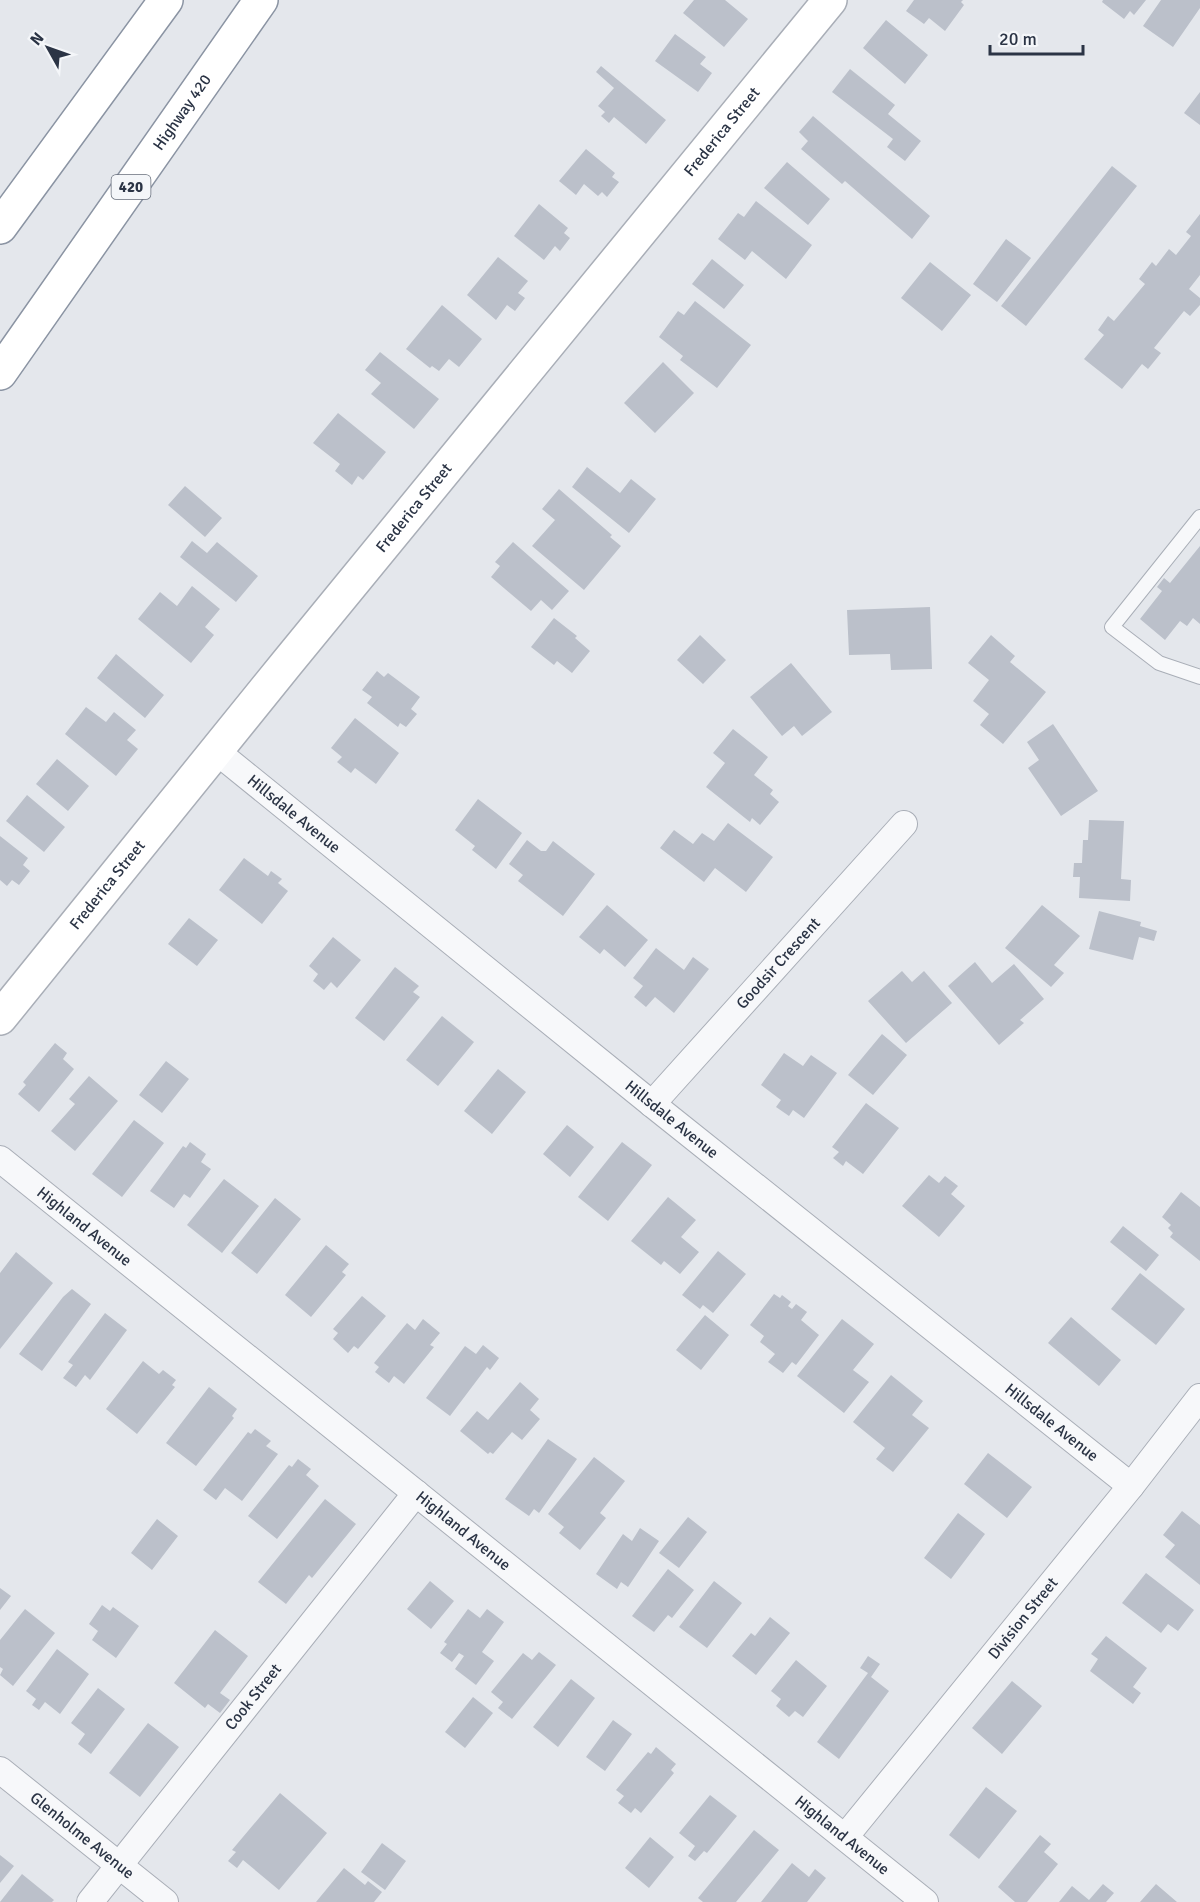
<svg xmlns="http://www.w3.org/2000/svg" width="1200" height="1902" font-family="Signika,sans-serif">
<style>
.building{fill:#bbc0ca}
.lines{fill:none;stroke-linecap:round;stroke-linejoin:round}
.lane-casing{stroke:#a9aeb7;stroke-width:16}
.street-casing{stroke:#a9aeb7;stroke-width:28}
.secondary-casing{stroke:#a9aeb7;stroke-width:36}
.highway-casing{stroke:#8b94a3;stroke-width:36}
.lane{stroke:#f7f8fa;stroke-width:14}
.street{stroke:#f7f8fa;stroke-width:26}
.secondary{stroke:#fff;stroke-width:33}
.highway{stroke:#fff;stroke-width:33}
.labels{text-anchor:middle;dominant-baseline:central;stroke-width:4.5;stroke-linejoin:round;paint-order:stroke}
.shield{fill:#f4f6f9;stroke:#676e7b;stroke-width:1.5}
.shield-label{font-size:15px;font-weight:bold;fill:#2b3445}
.street-label{font-size:16px;fill:#2b3445;stroke:#f4f6f9}
</style>
<rect width="100%" height="100%" fill="#e4e7ec"/>
<path class="building" d="M694 0H725L748 19 724 47 683 13Z
M914 0H963L961 2 964 5 945 31 929 18 924 24 906 11Z
M1103 0H1146L1134 15 1130 11 1124 19 1102 2Z
M1161 0H1200V8L1173 47 1143 26Z
M886 20 928 55 905 84 863 48Z
M675 34 706 57 700 64 712 73 698 92 655 61Z
M601 66 666 120 646 144 614 117 609 123 601 116 605 112 598 106 614 88 596 72Z
M850 69 895 105 888 114 921 141 905 161 887 147 893 139 832 92Z
M1200 92V125L1184 113Z
M813 116 930 216 912 239 845 181 842 184 801 149 808 141 799 132Z
M586 149 615 173 612 177 619 182 607 197 602 192 598 196 584 184 576 195 559 181Z
M787 162 830 199 808 225 764 188Z
M1112 166 1137 186 1026 326 1001 306Z
M756 201 812 245 786 279 752 251 745 260 718 239 738 213 744 217Z
M539 204 568 228 564 233 570 238 560 251 555 246 544 260 514 236Z
M1200 214V275L1189 289 1200 298V305L1190 316 1184 311 1154 348 1161 353 1148 369 1142 364 1122 389 1084 359 1104 335 1098 330 1108 316 1114 321 1145 284 1139 279 1152 262 1156 266 1169 249 1176 255 1191 236 1186 232Z
M1006 239 1031 258 997 302 973 284Z
M498 257 528 281 518 293 525 298 515 311 507 305 496 320 467 295Z
M712 259 744 285 724 309 692 284Z
M930 262 971 295 942 331 901 298Z
M695 301 751 345 717 388 680 360 683 356 659 337 678 311 684 315Z
M442 305 482 339 459 367 449 359 439 371 432 366 430 368 406 349Z
M380 352 439 399 414 429 371 394 381 383 365 370Z
M663 362 694 393 655 433 624 403Z
M338 413 386 452 363 480 358 476 352 485 335 471 340 464 313 443Z
M587 467 620 493 631 479 656 499 629 533 572 487Z
M185 486 222 518 205 537 168 505Z
M559 489 612 535 610 537 621 546 584 590 532 546 555 520 542 509Z
M192 541 207 553 217 542 258 576 236 602 180 557Z
M513 542 569 591 552 610 541 600 531 611 491 577 500 566 495 562Z
M1200 546V624L1193 618 1187 626 1180 621 1165 640 1140 619 1162 591 1157 587 1164 578 1170 583Z
M192 586 220 609 205 627 214 635 191 663 138 619 160 592 177 606Z
M930 607 932 669 891 670 890 654 849 655 847 610Z
M554 618 577 636 575 638 590 651 572 673 557 661 554 665 531 647Z
M700 635 726 660 703 684 677 660Z
M991 635 1015 656 1010 662 1046 692 1003 744 980 725 989 714 973 701 989 680 968 663Z
M116 654 164 695 145 718 97 678Z
M791 663 832 712 802 736 794 726 782 736 750 697Z
M377 671 384 677 388 673 420 697 411 709 417 714 406 727 400 723 398 727 367 703 372 697 362 690Z
M86 707 106 722 114 712 136 730 127 740 138 749 116 776 65 734Z
M355 718 399 753 376 784 355 768 351 773 337 762 342 757 331 748Z
M1053 724 1098 791 1061 816 1028 768 1039 760 1027 742Z
M733 729 768 757 754 775 773 790 770 794 779 802 760 825 752 818 750 822 706 787 725 763 713 753Z
M57 759 89 786 68 811 36 784Z
M27 795 65 827 44 852 6 821Z
M478 799 522 833 496 869 472 850 475 846 455 830Z
M1089 820 1124 821 1121 879 1131 880 1130 901 1079 898 1080 877H1073L1074 863H1082L1083 840H1088Z
M728 823 773 857 746 892 715 868 704 882 660 848 674 830 693 844 702 833 714 841Z
M0 836 28 858 23 865 30 871 19 885 12 880 7 886 0 880Z
M527 840 541 851H546L553 841 595 874 563 916 518 881 523 875 509 864Z
M244 858 268 876 271 871 282 879 278 883 288 891 262 924 219 890Z
M607 905 648 940 625 967 604 949 600 954 579 937Z
M1042 905 1080 936 1054 965 1064 973 1051 987 1005 948Z
M1099 911 1141 922 1140 926 1157 931 1154 941 1139 937 1133 960 1089 949Z
M189 918 218 940 197 966 168 944Z
M333 937 361 960 337 988 331 982 324 990 313 981 318 974 309 966Z
M656 948 684 970 693 957 709 969 674 1013 655 997 646 1007 634 997 643 986 633 978Z
M975 962 992 983 1014 964 1044 999 1020 1020 1024 1023 999 1045 948 986Z
M395 967 419 986 413 992 420 997 384 1041 355 1018Z
M902 971 912 982 924 971 952 1003 906 1043 868 1001Z
M442 1016 474 1042 438 1086 406 1060Z
M882 1034 907 1055 873 1095 848 1075Z
M55 1043 67 1053 63 1059 74 1069 39 1112 18 1094 26 1085 23 1082Z
M784 1053 803 1066 811 1055 837 1073 804 1118 793 1110 789 1116 776 1107 781 1100 761 1085Z
M166 1061 189 1079 162 1113 139 1095Z
M498 1069 526 1092 492 1134 464 1111Z
M89 1076 118 1101 75 1151 51 1131 75 1104 69 1099Z
M866 1103 899 1128 863 1174 846 1161 843 1166 833 1158 839 1152 832 1147Z
M134 1120 164 1143 122 1197 92 1174Z
M567 1125 594 1147 570 1177 543 1154Z
M190 1142 206 1154 201 1162 211 1169 190 1198 184 1194 174 1208 150 1191 183 1146 186 1148Z
M622 1142 652 1165 608 1221 578 1197Z
M929 1175 939 1183 945 1176 958 1186 951 1194 965 1206 939 1237 902 1206Z
M224 1179 259 1206 222 1253 187 1225Z
M1181 1192 1200 1207V1261L1170 1237 1173 1233 1168 1228 1171 1225 1162 1217Z
M668 1197 696 1220 681 1237 699 1252 680 1274 664 1261 661 1265 631 1241Z
M275 1198 301 1219 257 1274 231 1253Z
M1123 1226 1159 1255 1146 1271 1110 1242Z
M326 1245 349 1264 342 1272 346 1275 311 1317 285 1295Z
M718 1251 746 1274 713 1313 703 1305 700 1309 682 1295Z
M16 1252 53 1283 0 1349V1273Z
M1140 1273 1185 1309 1156 1345 1111 1309Z
M72 1289 91 1304 42 1371 19 1354 63 1297Z
M774 1294 780 1298 782 1295 791 1302 788 1306 792 1309 796 1304 807 1312 801 1320 819 1335 796 1365 792 1362 783 1373 768 1362 775 1354 760 1342 764 1336 750 1325Z
M362 1296 386 1316 358 1349 354 1346 348 1353 333 1339 338 1333 333 1329Z
M105 1313 127 1330 90 1380 85 1375 76 1387 63 1378 73 1365 68 1362Z
M705 1315 729 1335 701 1370 676 1350Z
M1071 1317 1121 1360 1099 1386 1048 1343Z
M423 1319 440 1333 430 1345 434 1347 404 1384 394 1376 389 1383 375 1372 379 1367 374 1363 407 1323 415 1330Z
M842 1319 874 1344 853 1370 869 1382 844 1413 797 1376Z
M483 1345 499 1358 490 1370 487 1367 450 1416 426 1398 465 1346 476 1354Z
M143 1361 159 1374 163 1370 176 1380 172 1385 175 1387 137 1434 106 1409Z
M891 1375 923 1401 912 1415 929 1428 893 1472 876 1459 885 1448 853 1422Z
M520 1382 539 1399 530 1410 540 1419 522 1440 512 1432 493 1454 490 1452 488 1454 460 1431 477 1411 488 1420Z
M209 1387 237 1409 232 1416 234 1418 196 1466 166 1443Z
M255 1429 271 1441 266 1446 278 1454 242 1501 225 1488 216 1500 203 1490 248 1432 251 1434Z
M548 1439 577 1459 539 1513 534 1509 529 1516 505 1499Z
M988 1453 1032 1487 1007 1518 964 1484Z
M594 1457 625 1481 600 1513 606 1518 580 1550 559 1533 564 1527 548 1514Z
M298 1459 311 1469 306 1475 319 1486 277 1539 248 1516 289 1465 292 1467Z
M325 1499 356 1524 312 1578 309 1575 286 1604 258 1582Z
M1182 1511 1200 1525V1585L1165 1557 1175 1545 1163 1535Z
M958 1513 985 1534 951 1579 924 1558Z
M688 1517 707 1532 679 1568 659 1553Z
M157 1519 178 1536 152 1570 131 1553Z
M640 1528 659 1541 628 1587 621 1582 617 1589 596 1574 623 1534 632 1541Z
M668 1569 694 1590 672 1618 668 1615 654 1632 632 1616Z
M1146 1573 1194 1610 1178 1631 1168 1624 1161 1633 1122 1603Z
M430 1581 454 1601 431 1629 407 1609Z
M714 1581 742 1603 707 1648 679 1627Z
M0 1588 11 1596 0 1610Z
M102 1605 110 1611 113 1607 139 1626 116 1658 92 1640 98 1631 89 1624Z
M25 1609 55 1633 13 1686 0 1675 3 1669 0 1667V1640Z
M468 1609 480 1618 487 1609 504 1622 482 1652 494 1661 476 1685 455 1669 464 1656 459 1653 452 1662 440 1653 447 1644 444 1642Z
M770 1617 790 1633 756 1675 732 1656 751 1633 755 1636Z
M215 1630 248 1656 220 1693 230 1700 220 1713 208 1704 205 1708 174 1683Z
M1106 1636 1147 1668 1133 1687 1141 1693 1133 1704 1090 1671 1098 1659 1091 1654Z
M57 1649 89 1674 60 1714 45 1702 39 1710 32 1705 36 1699 26 1691Z
M539 1652 556 1665 512 1719 498 1708 503 1702 491 1692 523 1653 532 1660Z
M868 1656 880 1664 871 1677 889 1691 839 1759 817 1742 868 1673 860 1668Z
M796 1660 827 1686 803 1717 795 1711 789 1717 776 1706 781 1699 771 1691Z
M571 1679 595 1698 558 1747 533 1727Z
M1012 1681 1042 1706 1002 1754 972 1728Z
M98 1688 125 1709 91 1754 78 1744 85 1734 71 1723Z
M473 1697 493 1713 465 1748 445 1732Z
M613 1720 632 1734 605 1771 586 1757Z
M148 1723 179 1747 140 1797 109 1773Z
M656 1747 676 1764 671 1770 674 1773 641 1813 635 1808 631 1813 618 1803 624 1796 616 1790 648 1752 651 1754Z
M986 1787 1017 1811 979 1859 949 1835Z
M280 1793 327 1833 279 1890 243 1860 237 1868 228 1861 236 1852 232 1850Z
M710 1795 737 1816 707 1853 704 1851 695 1861 688 1856 695 1846 679 1833Z
M754 1830 779 1850 736 1902H703L698 1898Z
M1040 1835 1051 1844 1044 1852 1058 1864 1027 1902H1015L998 1887Z
M650 1837 674 1857 649 1888 625 1868Z
M382 1843 406 1861 385 1890 361 1872Z
M0 1855 14 1866 0 1883Z
M792 1863 809 1877 815 1869 826 1878 807 1902H761Z
M344 1868 365 1885 368 1881 382 1892 374 1902H316Z
M22 1874 54 1900 52 1902H0Z
M1103 1884 1114 1893 1106 1902H1059L1072 1886 1089 1900Z
M1156 1884 1177 1902H1140Z"/>
<g class="lines">
<defs>
<path id="lane" d="M1200 517 1112 627 1159 663 1200 677"/>
<g id="street">
<path id="s1" d="M216 751 652 1104 1131 1486"/>
<path id="s2" d="M652 1104 904 824"/>
<path id="s3" d="M0 1159 925 1902"/>
<path id="s4" d="M0 1770 165 1902"/>
<path id="s5" d="M845 1837 1131 1486 1200 1397"/>
<path id="s6" d="M90 1902 416 1493"/>
</g>
<g id="secondary">
<path id="s7" d="M0 1018 287 663 830 0"/>
</g>
<g id="highway">
<path d="M0 227 166 0"/>
<path id="s8" d="M0 373 261 0"/>
</g>
</defs>
<use href="#lane" class="lane-casing"/>
<use href="#street" class="street-casing"/>
<use href="#secondary" class="secondary-casing"/>
<use href="#highway" class="highway-casing"/>
<use href="#lane" class="lane"/>
<use href="#street" class="street"/>
<use href="#secondary" class="secondary"/>
<use href="#highway" class="highway"/>
</g>
<g class="labels">
<rect class="shield" x="111.5" y="175" width="39" height="24" rx="4.5"/>
<g class="shield-label">
<text x="131" y="187">420</text>
</g>
<g class="street-label">
<text stroke="none"><textPath href="#s8" startOffset="318">Highway 420</textPath></text>
<text stroke="none"><textPath href="#s7" startOffset="1143">Frederica Street</textPath></text>
<text stroke="none"><textPath href="#s7" startOffset="657">Frederica Street</textPath></text>
<text stroke="none"><textPath href="#s1" startOffset="100">Hillsdale Avenue</textPath></text>
<text stroke="none"><textPath href="#s7" startOffset="171">Frederica Street</textPath></text>
<text stroke="none"><textPath href="#s2" startOffset="189">Goodsir Crescent</textPath></text>
<text stroke="none"><textPath href="#s1" startOffset="586">Hillsdale Avenue</textPath></text>
<text stroke="none"><textPath href="#s3" startOffset="108">Highland Avenue</textPath></text>
<text stroke="none"><textPath href="#s1" startOffset="1072">Hillsdale Avenue</textPath></text>
<text stroke="none"><textPath href="#s3" startOffset="594">Highland Avenue</textPath></text>
<text stroke="none"><textPath href="#s5" startOffset="282">Division Street</textPath></text>
<text stroke="none"><textPath href="#s6" startOffset="262">Cook Street</textPath></text>
<text stroke="none"><textPath href="#s3" startOffset="1080">Highland Avenue</textPath></text>
<text stroke="none"><textPath href="#s4" startOffset="105">Glenholme Avenue</textPath></text>
</g>
</g>
<g transform="translate(48 48) rotate(310)" stroke="#f4f6f9" stroke-width="4.5" paint-order="stroke">
<path d="M0-4.5L10 22L0 15L-10 22Z" fill="#2b3445"/>
<text y="-9" font-size="16" font-weight="bold" text-anchor="middle" fill="#2b3445">N</text>
</g>
<path d="M990 45v9h93v-9" fill="none" stroke="#2b3445" stroke-width="3"/>
<text x="999" y="45" font-size="18" fill="#2b3445" stroke="#f4f6f9" stroke-width="4.5" paint-order="stroke">20 m</text>
</svg>
